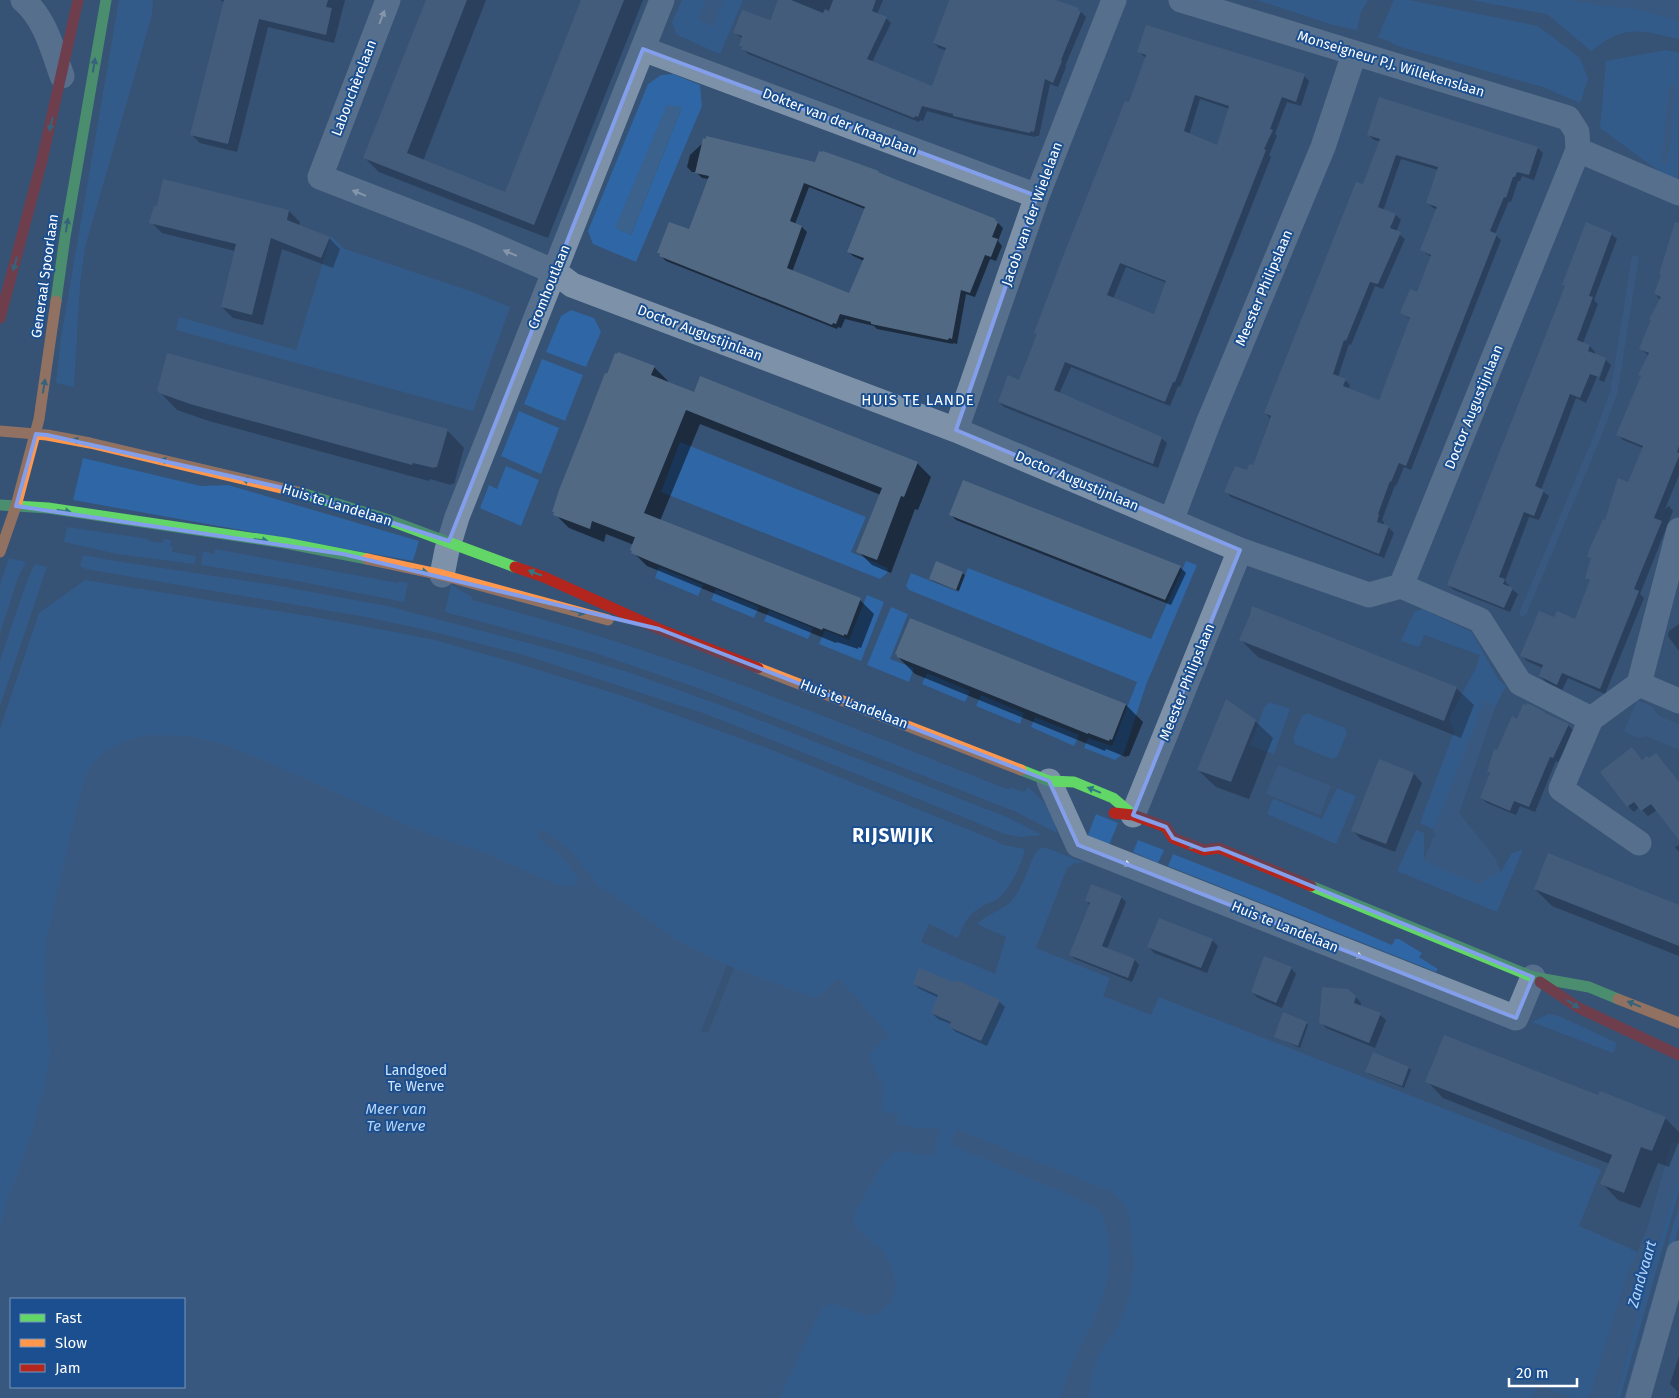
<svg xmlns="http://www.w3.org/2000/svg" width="1679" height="1398" font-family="'Fira Sans',sans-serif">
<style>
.green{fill:#2f66a5;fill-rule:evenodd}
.water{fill:#3b618d;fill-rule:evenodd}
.pier{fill:#365274}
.shadow{fill:#0007;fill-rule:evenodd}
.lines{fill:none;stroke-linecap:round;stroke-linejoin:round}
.stream{stroke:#3b618d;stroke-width:7}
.building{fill:#526984;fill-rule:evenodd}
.street{stroke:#7d92a8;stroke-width:25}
.fast{stroke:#63d668;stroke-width:11}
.slow{stroke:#ff974d;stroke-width:11}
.jam{stroke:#b3261e;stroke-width:11}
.oneway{fill:#e5e9ee}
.oneway2{fill:#317883}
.marked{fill:none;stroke:#839eea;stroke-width:4;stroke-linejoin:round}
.labels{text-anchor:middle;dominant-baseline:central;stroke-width:4;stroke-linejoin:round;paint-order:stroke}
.street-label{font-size:14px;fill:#fff;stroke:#1b4f8f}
.park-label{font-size:14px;fill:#cfe3fa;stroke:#1b4f8f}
.neighbourhood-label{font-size:15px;letter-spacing:1px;fill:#fff;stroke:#1b4f8f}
.water-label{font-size:15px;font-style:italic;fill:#b5d3f5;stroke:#1b4f8f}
.district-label{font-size:19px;font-weight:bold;letter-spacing:1px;fill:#fff;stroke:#1b4f8f}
</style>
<rect width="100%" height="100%" fill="#365274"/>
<path class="green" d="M119 0H153L152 15 85 247 80 284 74 387 56 383 61 338Z
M682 0H706L699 19 712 26 723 0H743L720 54 677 35 672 22Z
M1257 0H1368L1361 12 1357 30 1333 25Z
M1394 0H1409L1538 26 1580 58 1588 79 1580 103 1543 87 1401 47 1378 37Z
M1471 0H1574L1597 5 1637 9 1679 21V39C1639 30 1626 24 1591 51L1547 14Z
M1666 50 1679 53 1678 185 1600 128 1606 61Z
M673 74 700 85 702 106 636 262 593 244 588 231 648 84 661 75ZM682 107 631 235 616 228Z
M331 236 345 249 476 293 510 307 473 411 176 330 179 317 296 350Z
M571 310 594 318 601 332 586 367 546 352 561 316Z
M542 359 583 375 565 421 524 404Z
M519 411 559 428 541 474 501 456Z
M680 442 866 517 851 552 888 568 887 573 880 579 661 492Z
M83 458 201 486 228 485 419 541 413 561 73 500Z
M506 466 539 480 521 526 480 508 489 485 497 489Z
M67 527 149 539 148 541 162 543 165 539 171 540 170 546 173 547 172 552 196 556 195 564 117 554 64 542Z
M215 549 398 583 399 581 408 583 404 602 292 580 201 565 203 551 214 554Z
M83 555 115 561 274 585 387 606 558 651 631 673 734 710 1009 818 1042 835 1021 837 1005 834 792 748 703 713 524 655 431 631 366 617 86 569 80 566Z
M9 558 26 562 19 575 0 633V584Z
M1186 561 1197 565 1146 685 1124 753 1115 760 1084 748 1088 738 1112 746 1137 682 909 590 906 586 911 573 958 592 968 568 1151 639Z
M35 564 47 567 0 706V660L28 578Z
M659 567 703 585 698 596 655 578Z
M85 580 320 618 384 630 435 640 516 663 626 697 767 748 999 842V844L1025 849C1022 863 1010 889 999 898 993 902 984 904 978 909 967 916 963 926 958 938L929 924 921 942 995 974 1006 937 977 924C986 915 997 912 1007 905 1020 896 1028 868 1035 854 1038 850 1041 846 1047 848L1085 863H1075L1067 868 1036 948 1110 978 1103 996 1151 1015 1159 997 1601 1170 1579 1226 1638 1252 1627 1277 1591 1392 1587 1398H1573L1538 1385 1532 1398H0V729L39 613ZM11 1299H184V1387H11Z
M451 585 472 597V600C532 616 592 633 650 653 772 693 890 743 1009 790L1010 787 1024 792 1028 787C1044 802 1054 809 1057 833L1014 811 701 689 589 651 445 612Z
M716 589 759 607 754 618 711 600Z
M867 595 884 602 861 661 819 644 825 630 849 640Z
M891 607 908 614 890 659 914 668 909 682 867 665Z
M1422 609 1472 632 1498 679 1506 686 1495 707 1487 704 1437 831 1420 823 1454 732 1449 718 1476 668 1480 655 1424 635 1419 647 1401 641 1414 612Z
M769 610 813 628 808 639 764 621Z
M927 673 970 691 965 702 922 684Z
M981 695 1024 713 1020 724 976 706Z
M1269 702 1290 709 1274 754 1250 746 1264 708Z
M1307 713 1345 728 1347 733 1337 757 1332 759 1295 744 1293 738 1302 716Z
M1035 717 1079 735 1074 746 1031 727Z
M1337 788 1356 796 1336 844 1267 814 1273 799 1322 819Z
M1096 814 1118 823 1109 845 1088 835Z
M1416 830 1424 833V861L1501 872 1511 854 1523 849 1497 912 1397 871Z
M1138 840 1164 850 1158 863 1133 852Z
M1173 854 1267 891 1392 945 1395 939H1399L1422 953 1419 957 1438 969 1436 972 1168 866Z
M1548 1014 1559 1016 1617 1043 1613 1053 1532 1022Z
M1679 1177V1191L1620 1398H1616L1648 1278Z
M1679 1205V1226L1630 1398H1624Z"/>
<path class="water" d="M706 0H723L713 27 698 19Z
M1574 0H1679V21L1637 9 1597 5Z
M667 105 682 107 631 235 615 228Z
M1637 700 1652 707 1659 716 1679 724V750L1646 736 1638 738 1625 732 1624 731Z
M1487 704 1495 707 1459 813 1495 858 1501 872 1479 884 1423 861 1437 831Z
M152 735 189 736 223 744 284 769 423 832 486 853 560 886 575 885 579 879 562 858 538 838 537 834 539 831 544 830 570 850 597 884 679 941 727 965 816 998 839 978 889 1035 868 1055 881 1082H883L882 1111 898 1114 897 1123 911 1127 940 1129 933 1156 895 1151 883 1163 863 1199 857 1207 855 1214 854 1222 859 1231 882 1250 892 1266 896 1288 891 1303 880 1313 869 1316 833 1304 822 1307 779 1398H0V1228L5 1207 30 1138 44 1089 50 1054 44 989 46 939 85 775C100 750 123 739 152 735ZM11 1299H184V1387H11Z
M1278 765 1331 786 1320 815 1266 794Z
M957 1129 1110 1191C1126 1200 1129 1214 1131 1230 1136 1265 1135 1292 1119 1324 1114 1336 1104 1345 1098 1357 1091 1370 1091 1384 1089 1398H1061C1073 1339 1119 1302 1108 1237 1106 1228 1105 1216 1097 1209 1091 1204 1083 1202 1076 1198L951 1145Z
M1672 1142 1679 1144V1177L1648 1278 1616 1398H1587L1591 1392 1627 1277 1647 1229Z
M1537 1385 1573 1398H1532Z"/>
<path class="pier" d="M727 965 734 968 708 1033 701 1031Z"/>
<path class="shadow" d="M220 0H345L334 43 268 27 237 152 200 143 192 135 224 2Z
M427 0H486L423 161 505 194 583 0H643L548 238 379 172 365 158Z
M779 0H883L877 14 886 18 891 23 872 62 932 87 947 51 939 48 934 43 949 0H1054L1078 9 1086 17 1065 66 1066 67 1058 87 1050 84 1039 136H1036L1035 137 978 125 927 111 923 121 920 120 919 122 748 54 740 46 743 39 735 33 769 21Z
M1139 52 1304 76 1309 81 1301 106 1287 102 1275 134 1277 136 1269 155 1271 157 1180 387 1178 386 1170 406 1071 367 1059 394 1161 438 1167 443 1158 468 1004 407 999 402 1020 382 1038 335 1035 332 1129 104 1146 58ZM1200 99 1230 109 1218 147 1189 135ZM1126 267 1167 283 1155 316 1113 299Z
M1380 99 1538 148 1543 153 1534 180 1522 176 1520 181H1518L1511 202 1509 201 1495 234 1501 240 1411 470 1404 467 1396 486 1395 485 1382 520 1384 522 1383 525 1389 528 1394 533 1384 558 1231 497 1226 492 1253 466 1270 418 1265 413 1364 186 1381 142 1374 140 1369 135ZM1401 159 1438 170 1428 203 1433 208 1438 210 1422 250 1431 257 1417 294 1402 313 1411 320 1379 402 1348 389 1350 385 1345 380 1338 377 1349 344 1351 345 1375 286 1383 289 1405 239 1396 232 1401 220 1396 215 1383 211Z
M707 139 896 181 995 220 1003 228 998 241 1002 246 996 261 990 259 975 297 966 294 957 344 953 343V344L877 329 874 326 845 319 841 328 838 327 837 329 666 261 658 253 690 231 709 179 702 178 696 172H692L687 167 690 155ZM809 187 865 209 848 251 853 256 864 261 850 294 792 272 807 232 802 227 795 224Z
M289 211 300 222 299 226 329 238 340 249 333 268 282 249 263 325 233 318 222 307 235 251 162 233 151 222Z
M1679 228V475L1665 509 1669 506 1673 511 1640 594 1644 598 1605 694 1568 678 1562 690 1546 682 1540 676 1543 668 1527 661 1522 656 1555 618 1576 620 1591 582 1586 577 1592 559 1589 556 1606 522 1628 483 1643 448 1623 440 1618 434 1642 377 1640 375 1649 356 1641 349 1661 300 1655 294Z
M1611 234 1617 239 1594 300 1598 304 1583 343 1590 346 1595 352 1594 355 1606 360H1604L1586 403 1576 398 1541 490 1549 496 1539 520 1529 517 1505 581 1509 586V587L1518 594 1510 612 1454 590 1448 585 1566 288 1563 285Z
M1606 360 1611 365 1604 382 1599 380Z
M654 367 668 381 667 383 694 394 917 463 931 477 918 510 915 509 891 573 872 565 858 551 881 495 700 424 660 521 860 600 874 614 861 648 858 647V649L837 642 836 643 647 566 633 552 634 545 606 534 604 542 569 528 555 514Z
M158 390 447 430 464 448 454 484 452 483 451 485 430 479 429 481 209 421 177 410Z
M951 515 1180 567 1186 573 1171 605 956 520Z
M962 573 965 575 959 591 933 581 931 579Z
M1679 624V651L1668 636 1669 631Z
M1241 640 1456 688 1474 705 1461 738 1258 657Z
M898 657 1126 705 1143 722 1129 756H1127L1126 757 1106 749 1105 751 915 674Z
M1518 720 1568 725 1574 731 1558 762 1556 761 1553 768 1535 812 1520 806 1516 815 1487 803 1481 798 1491 775 1488 772 1498 752Z
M1255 721 1273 738 1249 799 1216 787 1198 770Z
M1632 749 1643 761 1679 783V838L1657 810 1648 816 1639 807 1634 812 1628 806Z
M1380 761 1414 774 1422 783 1395 852 1361 839 1352 830Z
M1679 845V852L1675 847Z
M1535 889 1679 906V956L1552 906Z
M1121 897 1126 902 1107 949 1135 960 1139 965 1132 982 1075 959 1071 955 1090 905 1086 901Z
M1212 940 1218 946 1207 973 1154 953 1149 947Z
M1291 968 1296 974 1282 1008 1258 998 1252 992Z
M958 981 981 991 985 995 999 1001 1005 1007 987 1046 956 1032 950 1027 951 1024 938 1019 932 1013 939 998 920 989 914 984H956Z
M1356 997 1361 1003 1360 1007 1380 1015 1386 1020 1375 1048 1326 1028 1321 1022Z
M1306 1023 1308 1025 1300 1048 1275 1036Z
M1409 1068 1411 1070 1404 1088 1369 1074 1366 1071Z
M1427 1081 1599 1097 1665 1118 1679 1132V1141L1669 1167 1658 1163 1640 1208 1618 1200 1602 1183 1610 1164 1443 1098Z
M1679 1356V1398H1676L1678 1392 1670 1384Z"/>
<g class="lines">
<path class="stream" d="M1665 160 1672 89
M1523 613 1598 435 1614 392 1635 259
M1437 831 1487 704"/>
</g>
<path class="building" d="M224 0H328L326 7 332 8 326 35 259 19 228 144 190 135Z
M426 0H467L407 153 505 192 581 0H624L534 225 363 158Z
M778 0H791L823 13 825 9 829 11 833 0H876L872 11 887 17 867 59 932 86 946 48 933 43 949 0H1056L1079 8 1078 10 1081 11 1061 60 1062 61 1053 83 1045 79 1034 132 1031 131 1030 133 953 116V114L922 106 918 117 915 116 914 118 741 49 742 47 739 46 742 36 733 33 742 10 770 20Z
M1146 25 1305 74 1296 102 1282 97 1270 129 1273 130 1264 149 1266 150 1175 382H1173L1165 402 1065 362 1054 390 1162 437 1153 464 998 402 1008 375 1019 380 1037 334 1034 333 1062 259 1117 121 1125 101 1129 102 1146 55 1137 52ZM1195 95 1229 106 1217 145 1184 131ZM1120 263 1166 281 1154 314 1107 295Z
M1379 97 1538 147 1529 175 1517 172 1515 177H1513L1506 198 1504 197 1490 231 1497 234 1406 466 1399 463 1391 482 1390 481 1378 514 1379 515 1377 522 1389 526 1379 554 1224 492 1235 466 1247 470 1249 464 1253 465 1271 416 1264 413 1356 182 1363 184 1380 139 1367 135ZM1396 155 1438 167 1426 203 1437 207 1420 250 1431 255 1417 292 1410 289 1400 313 1410 318 1379 400 1343 386 1346 379 1333 374 1344 340 1346 341 1370 282 1378 284 1401 232 1390 228 1396 214 1378 207Z
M706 136 815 162 819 151 822 152 823 151 879 171 878 172 897 180 996 219 995 220 998 222 992 237 998 239 991 257 985 255 970 293 961 290 952 339 949 338 948 340 871 324V322L840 314 836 324 833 323 832 325 659 256 660 254 657 253 669 222 689 229 709 176 695 173 703 138 706 139ZM804 183 865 207 847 252 864 258 849 293 787 268 802 226 790 221Z
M163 179 289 210 287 220 330 237 321 258 271 238 252 315 221 307 236 244 149 223 154 206H157Z
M1586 222 1612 233 1589 296 1593 297 1577 340 1590 345 1588 351 1606 358 1599 377 1590 374 1580 398 1570 394 1535 486 1544 490 1534 516 1524 512 1499 577 1505 579 1503 584 1513 588 1504 608 1447 585 1565 286 1562 285Z
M1675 222 1679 223V446L1677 452 1679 453V456L1654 518 1662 521 1634 589 1639 591 1600 689 1562 673 1557 685 1539 676 1543 665 1520 656 1539 611 1554 617 1557 611 1575 619 1590 580 1585 578 1591 558 1587 557 1590 548 1603 519 1605 520 1618 478 1628 482 1643 446 1616 435 1641 376 1638 375 1649 353 1639 349 1651 320 1649 319 1661 297 1654 294 1661 275 1659 274Z
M618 352 655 366 651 375 694 392 700 376 918 462 904 497 901 496 877 560 856 552 882 488 686 410 644 513 861 598 847 635 844 634V636L823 628 822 630 652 562 631 553 632 551 630 550 635 537H634L592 521 590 529 553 515 554 512H552L559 490 583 430 605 373 607 374 615 353 617 354Z
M167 353 448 429 437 467H435L434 468 413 463 412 465 190 404 159 393V391H157Z
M963 480 1181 566 1165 600 949 515Z
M936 561 963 572 956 590 929 579Z
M1252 606 1457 687 1444 721 1239 640 1250 615Z
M910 618 1126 704 1112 740 1110 739 1109 741 1088 733V734L897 657V655L895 654Z
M1226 699 1256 720 1231 782 1197 770Z
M1527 703 1545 712V713L1569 724 1553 758 1550 757 1548 762 1529 807 1514 801 1510 811 1480 798 1490 773 1487 772 1494 749 1497 750 1512 716 1517 719 1523 704 1526 705Z
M1632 747 1642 760 1647 756 1649 758 1656 753 1679 782V840L1651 804 1641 811 1634 802 1627 807 1600 772Z
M1379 759 1414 773 1386 844 1351 831Z
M1548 853 1679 905V946L1534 889Z
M1091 884 1122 896 1102 946 1135 959 1128 978 1069 955 1090 903 1085 901Z
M1159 918 1213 939 1201 968 1147 947Z
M1264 956 1292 967 1276 1003 1251 992Z
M919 968 956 983 957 980 1000 1000 981 1041 949 1027 951 1022 931 1013 938 995 913 984Z
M1322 987 1348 989 1356 996 1354 1003 1381 1013 1369 1043 1319 1023Z
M1283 1012 1307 1022 1298 1046 1274 1037Z
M1444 1035 1598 1095 1600 1091 1666 1117 1652 1151 1641 1147 1624 1193 1600 1184 1612 1155 1425 1082Z
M1373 1052 1409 1067 1402 1086 1365 1072Z"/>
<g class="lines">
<path class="street" d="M23 0C45 18 53 51 62 76
M388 0 320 177 472 236 555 272 572 285 956 430 1240 550 1369 595 1401 586 1578 150 1577 132 1568 118 1181 0
M643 49 1037 196
M1578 150 1679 193
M956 430 1037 196 1114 0
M1171 521 1209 421 1323 147 1354 54
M442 575 447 550 457 517 662 0
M1401 586 1480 620 1520 683 1591 719 1639 684 1679 530
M1639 684 1679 701
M1591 719 1561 789 1639 843
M1049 781 1078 845 1516 1018 1533 977
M1133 815 1240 550
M1638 1398 1679 1253"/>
<path class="fast" d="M56 301 65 237 106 0
M302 493 386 519 515 567
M0 505 48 508 285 543 367 559
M1021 770 1049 781 1074 782 1113 798 1133 815
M1311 886 1533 977 1589 987 1618 999"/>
<path class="slow" d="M0 431 47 435 90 443 302 493
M0 552 16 506 39 419 56 301
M367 559 442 575 608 620
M758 668 1021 770
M1618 999 1679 1023"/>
<path class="jam" d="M0 318 42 160 78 0
M515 567 544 577 659 629 758 668
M1114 813 1133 815 1166 827 1173 838 1204 850 1219 848 1311 886
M1540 982 1579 1008 1679 1055"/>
</g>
<defs><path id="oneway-solid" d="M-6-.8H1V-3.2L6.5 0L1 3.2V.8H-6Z" transform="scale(1.25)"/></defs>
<g class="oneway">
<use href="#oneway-solid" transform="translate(382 17) rotate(-69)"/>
<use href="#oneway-solid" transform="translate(359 193) rotate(-158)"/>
<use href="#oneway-solid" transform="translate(510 253) rotate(-157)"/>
<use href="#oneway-solid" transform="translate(1124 863) rotate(22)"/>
<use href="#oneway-solid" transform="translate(1356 955) rotate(22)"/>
</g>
<g class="oneway2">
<use href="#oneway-solid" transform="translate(94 65) rotate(-81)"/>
<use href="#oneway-solid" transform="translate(51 124) rotate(104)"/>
<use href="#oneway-solid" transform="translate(67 225) rotate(-81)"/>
<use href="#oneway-solid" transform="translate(15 264) rotate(105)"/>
<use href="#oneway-solid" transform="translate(44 386) rotate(-81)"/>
<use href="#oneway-solid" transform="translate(79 441) rotate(-167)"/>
<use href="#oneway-solid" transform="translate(167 461) rotate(-167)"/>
<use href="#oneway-solid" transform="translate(249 481) rotate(-167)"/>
<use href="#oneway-solid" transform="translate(64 511) rotate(9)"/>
<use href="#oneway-solid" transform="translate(261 540) rotate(8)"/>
<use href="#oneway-solid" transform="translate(421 571) rotate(12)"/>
<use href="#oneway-solid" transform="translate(535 573) rotate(-159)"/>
<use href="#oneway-solid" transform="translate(578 612) rotate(16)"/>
<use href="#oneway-solid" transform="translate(1094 790) rotate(-158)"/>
<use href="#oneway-solid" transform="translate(1189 845) rotate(22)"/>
<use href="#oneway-solid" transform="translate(1573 1004) rotate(33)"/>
<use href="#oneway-solid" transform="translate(1634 1004) rotate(-158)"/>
</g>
<path d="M0 0H1679V1398H0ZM643 49 1037 196 956 430 1240 550 1133 815 1166 827 1173 838 1204 850 1219 848 1533 977 1516 1018 1078 845 1049 781 659 629 343 554 16 506 36 434 47 435 288 489 449 541Z" fill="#365274" fill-opacity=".55" fill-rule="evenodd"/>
<path class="marked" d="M643 49 1037 196 956 430 1240 550 1133 815 1166 827 1173 838 1204 850 1219 848 1533 977 1516 1018 1078 845 1049 781 659 629 343 554 16 506 36 434 47 435 288 489 449 541Z"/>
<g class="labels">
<g class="street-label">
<text transform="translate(1391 64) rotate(17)">Monseigneur P.J. Willekenslaan</text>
<text transform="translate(354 88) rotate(-69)">Labouchèrelaan</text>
<text transform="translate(840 122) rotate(21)">Dokter van der Knaaplaan</text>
<text transform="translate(1032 214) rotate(-70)">Jacob van der Wielelaan</text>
<text transform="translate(45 276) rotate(-82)">Generaal Spoorlaan</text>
<text transform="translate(549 287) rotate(-68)">Cromhoutlaan</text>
<text transform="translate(1264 288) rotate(-67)">Meester Philipslaan</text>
<text transform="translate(700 333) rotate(21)">Doctor Augustijnlaan</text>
<text transform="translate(1474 407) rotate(-68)">Doctor Augustijnlaan</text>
<text transform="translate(1077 481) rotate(23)">Doctor Augustijnlaan</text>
<text transform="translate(337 505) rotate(17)">Huis te Landelaan</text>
<text transform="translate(1187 682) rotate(-68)">Meester Philipslaan</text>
<text transform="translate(854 704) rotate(21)">Huis te Landelaan</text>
<text transform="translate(1285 927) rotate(22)">Huis te Landelaan</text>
</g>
<g class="park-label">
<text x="416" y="1070">Landgoed<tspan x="416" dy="16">Te Werve</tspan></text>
</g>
<g class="neighbourhood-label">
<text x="918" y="400">HUIS TE LANDE</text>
</g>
<g class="water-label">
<text x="396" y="1109">Meer van<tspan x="396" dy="17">Te Werve</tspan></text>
<text transform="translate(1642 1274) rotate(-74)">Zandvaart</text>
</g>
<g class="district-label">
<text x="893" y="835">RIJSWIJK</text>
</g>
</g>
<rect x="10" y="1298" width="175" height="90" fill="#1b4f8f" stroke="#7695bc"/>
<rect x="20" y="1314" width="25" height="8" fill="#63d668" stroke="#7695bc"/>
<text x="55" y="1323" font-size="15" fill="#ffffff">Fast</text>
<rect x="20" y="1339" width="25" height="8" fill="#ff974d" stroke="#7695bc"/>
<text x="55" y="1348" font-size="15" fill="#ffffff">Slow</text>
<rect x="20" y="1364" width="25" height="8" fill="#b3261e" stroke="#7695bc"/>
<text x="55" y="1373" font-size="15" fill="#ffffff">Jam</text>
<path d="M1509 1378v8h68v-8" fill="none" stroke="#ffffff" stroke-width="2.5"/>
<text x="1516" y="1378" font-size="15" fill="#ffffff" stroke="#1b4f8f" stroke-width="4" paint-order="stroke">20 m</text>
</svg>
